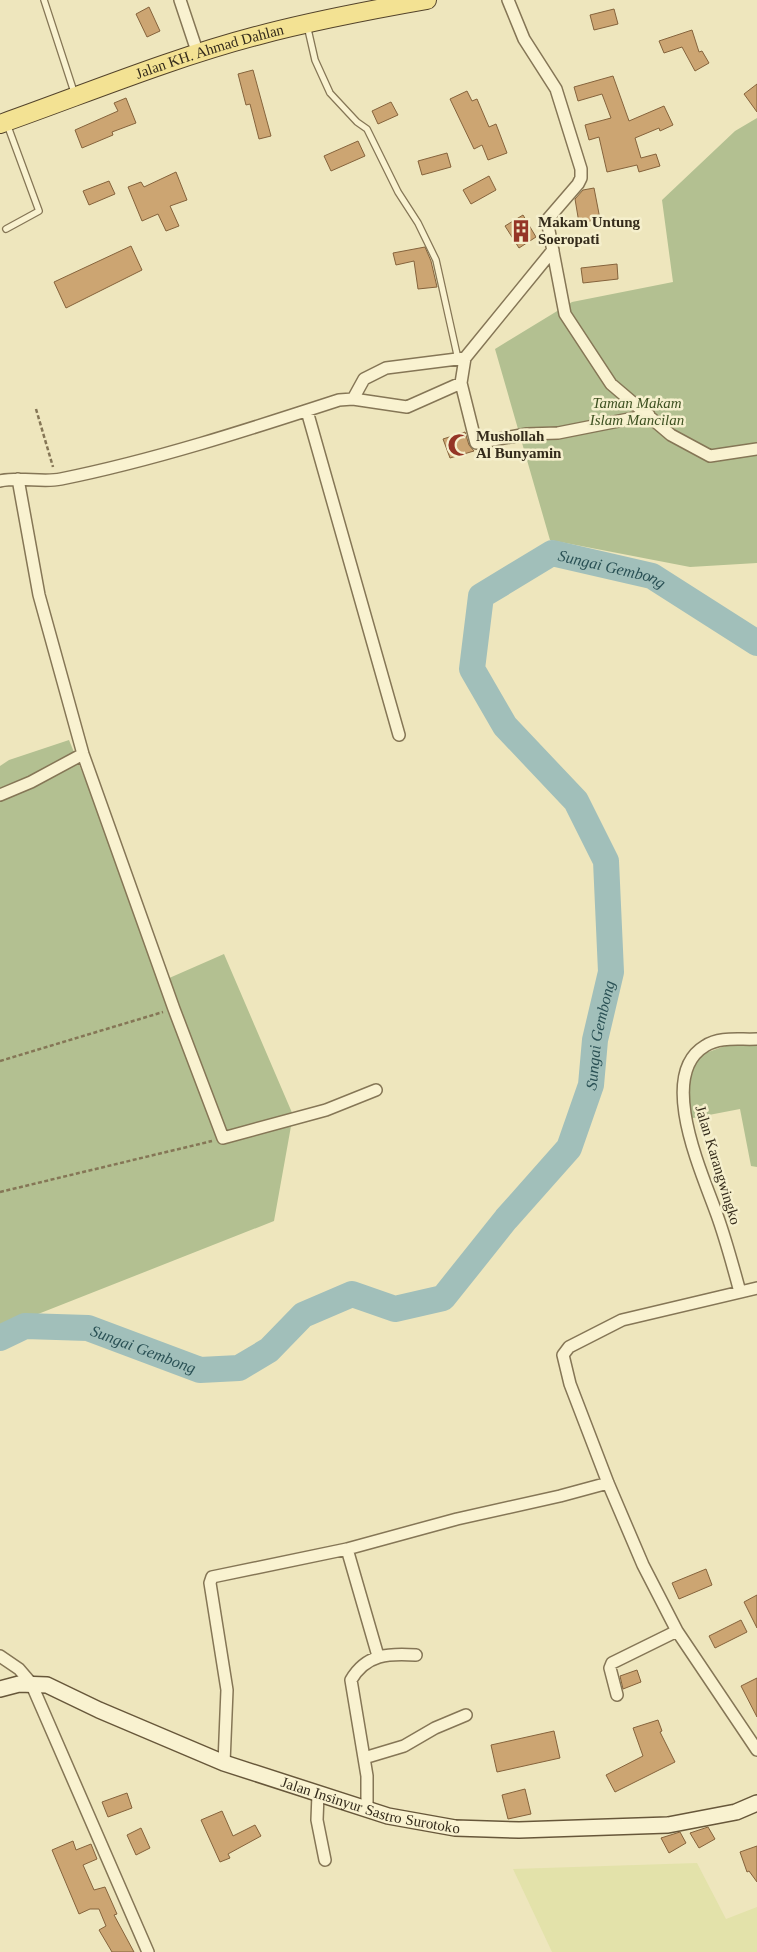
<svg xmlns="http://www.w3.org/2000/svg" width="757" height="1952" font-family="'Times New Roman',serif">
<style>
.farmland{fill:#e3e2aa}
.cemetery{fill:#b3c091}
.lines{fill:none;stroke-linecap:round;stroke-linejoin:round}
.river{stroke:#a1bfba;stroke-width:26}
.building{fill:#cca572;stroke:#85633c}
.lane-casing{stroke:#857656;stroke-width:8}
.street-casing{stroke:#857656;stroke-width:14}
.secondary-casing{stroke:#67573a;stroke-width:18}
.primary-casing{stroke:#53432b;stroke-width:20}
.path{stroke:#857656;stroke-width:2.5;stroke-dasharray:4 2.5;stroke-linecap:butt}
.lane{stroke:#f9f2d0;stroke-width:5.5}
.street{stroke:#f9f2d0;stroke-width:11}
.secondary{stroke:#f9f2d0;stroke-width:15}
.primary{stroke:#f3e293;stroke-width:18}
.labels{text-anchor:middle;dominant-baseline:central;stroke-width:5;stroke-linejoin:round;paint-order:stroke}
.street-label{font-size:15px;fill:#342b1b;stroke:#f5efcc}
.poi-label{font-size:15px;font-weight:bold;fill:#342b1b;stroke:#f5efcc;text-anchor:start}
.park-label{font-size:15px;font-style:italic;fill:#3e5121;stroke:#f5efcc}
.water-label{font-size:16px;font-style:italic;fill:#2a5155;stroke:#f5efcc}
</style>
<rect width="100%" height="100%" fill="#eee6bd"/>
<path class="farmland" d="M697 1863 726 1919 757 1907V1952H552L513 1869Z"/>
<path class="cemetery" d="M757 118V563L690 567 550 540 495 349 572 302 673 282 662 200 735 131Z
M69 740 167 979 224 954 293 1115 274 1221 0 1329V766L9 760Z
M725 1046H757V1167L751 1166 740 1109 688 1119 686 1081 700 1055Z"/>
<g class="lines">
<path class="river" id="s1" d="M0 1338 25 1326 88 1328 200 1370 239 1368 269 1350 303 1315 352 1294 395 1309 443 1298 506 1219 569 1148 591 1085 595 1040 611 972 606 861 576 801 505 726 472 669 481 596 552 553 652 576 757 643"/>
</g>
<path class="building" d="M149 7 160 31 147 37 136 14Z
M614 9 618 24 594 30 590 15Z
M692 30 699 52 702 51 709 63 695 71 682 47 664 53 659 41Z
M253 70 271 136 259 139 250 104 246 105 238 74Z
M613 76 629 121 664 106 673 125 660 131 659 128 635 138 641 158 656 154 660 166 639 172 637 165 607 172 599 137 589 140 585 125 611 118 602 94 578 101 574 87Z
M757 84V112L744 94Z
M467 91 472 101 477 99 489 127 496 124 507 153 488 160 482 145 474 149 450 99Z
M126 98 136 123 112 132 113 135 82 148 75 130 118 111 114 103Z
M391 102 398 115 378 124 372 111Z
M358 141 365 156 331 171 324 156Z
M447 153 451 167 422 175 418 161Z
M176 172 187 200 170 206 179 226 166 231 158 214 142 221 128 187 141 182 144 187Z
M489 176 496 190 471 204 463 190Z
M109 181 115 194 89 205 83 191Z
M594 188 600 219 579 223 575 199 583 190Z
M523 215 536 237 519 248 505 226Z
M131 246 142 270 66 308 54 282Z
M425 247 431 261 437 287 418 289 414 261 396 265 393 253Z
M617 264 618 279 583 283 581 268Z
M465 432 469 445 474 451 450 458 443 439Z
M706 1569 712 1585 679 1599 672 1583Z
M757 1595V1628L744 1602Z
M741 1620 747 1632 715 1648 709 1636Z
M637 1670 641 1682 623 1689 620 1676Z
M757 1678V1717L741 1686Z
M658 1720 662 1731 660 1732 675 1762 615 1792 606 1775 643 1756 633 1728Z
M554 1731 560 1758 497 1772 491 1745Z
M525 1789 531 1814 508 1819 502 1795Z
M127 1793 132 1808 108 1817 102 1802Z
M222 1811 233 1836 255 1825 261 1836 228 1854 230 1858 220 1862 201 1820Z
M708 1827 715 1839 699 1848 690 1833Z
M141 1828 150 1848 136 1855 127 1835Z
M680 1832 686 1843 669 1853 661 1838Z
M73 1841 76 1850 91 1844 97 1859 83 1865 94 1890 105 1887 117 1914 114 1915 134 1952H112L99 1930 106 1926 99 1909H90L79 1914 52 1850Z
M757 1846V1882L749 1871 747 1872 740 1852Z"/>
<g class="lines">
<defs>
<path id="lane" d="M44 0 75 95
M307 25 315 60 330 93 357 122 367 129 398 192 418 223 436 260 458 359
M6 229 39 211 7 124"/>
<path id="street" d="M180 0 198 54
M508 0 524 39 556 89 581 169V178L578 184 547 220 565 314 611 384 671 435 710 456 757 449
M465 358 461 383 476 443 527 434 558 433 649 415
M353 399 364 379 386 368 465 358 553 250
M307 411 399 735
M18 479 39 595 83 754 174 1009 223 1138 326 1110 376 1090
M0 481C20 476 41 483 61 479 155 460 247 430 339 400L353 399 407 407 461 383
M0 795 31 782 83 754
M757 1288 622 1320 569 1347 563 1355 570 1384 608 1483 643 1565 677 1631 757 1750
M740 1292C733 1266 726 1240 717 1215 703 1175 656 1075 705 1046 720 1036 740 1040 757 1039
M347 1549 378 1656
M0 1656 19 1669 31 1683 148 1952
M617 1695 610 1668 612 1663 677 1631
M364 1758 404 1746 435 1728 466 1715
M224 1763 227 1690 210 1583 212 1577 347 1549 457 1519 560 1496 608 1483
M318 1794 317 1820 325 1860
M367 1808V1776L351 1680C366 1654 389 1653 416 1655"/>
<g id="secondary">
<path id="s2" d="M0 1689 19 1684 47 1685 99 1710 224 1763 388 1816 455 1828 519 1830 668 1825 736 1812 757 1803"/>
</g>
<g id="primary">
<path id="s3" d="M0 124C85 94 169 59 256 36 312 21 370 10 427 0"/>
</g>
</defs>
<use href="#lane" class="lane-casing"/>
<use href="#street" class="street-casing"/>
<use href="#secondary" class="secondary-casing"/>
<use href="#primary" class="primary-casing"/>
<path class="path" d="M36 409 53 467
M0 1061 163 1012
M0 1192 212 1141"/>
<use href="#lane" class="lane"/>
<use href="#street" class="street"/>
<use href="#secondary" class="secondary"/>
<use href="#primary" class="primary"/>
</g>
<defs>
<symbol id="building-bare" viewBox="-9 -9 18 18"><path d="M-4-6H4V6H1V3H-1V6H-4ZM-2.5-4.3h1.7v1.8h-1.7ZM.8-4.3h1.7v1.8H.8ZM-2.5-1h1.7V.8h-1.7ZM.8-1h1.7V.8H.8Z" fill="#953526" stroke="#f5efcc" stroke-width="2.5" paint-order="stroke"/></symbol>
<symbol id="mosque-bare" viewBox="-9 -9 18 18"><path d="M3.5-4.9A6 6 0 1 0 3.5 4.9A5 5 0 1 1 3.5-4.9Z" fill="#953526" stroke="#f5efcc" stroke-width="2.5" paint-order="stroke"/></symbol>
</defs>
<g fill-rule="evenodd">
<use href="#building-bare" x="505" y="215" width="32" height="32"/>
<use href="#mosque-bare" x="443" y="429" width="32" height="32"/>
</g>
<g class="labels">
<g class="street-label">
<text stroke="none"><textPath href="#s3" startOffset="222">Jalan KH. Ahmad Dahlan</textPath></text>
<text transform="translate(718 1165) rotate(73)">Jalan Karangwingko</text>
<text stroke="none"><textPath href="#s2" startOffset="394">Jalan Insinyur Sastro Surotoko</textPath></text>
</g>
<g class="poi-label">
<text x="538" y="222">Makam Untung<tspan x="538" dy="17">Soeropati</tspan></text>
<text x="476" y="436">Mushollah<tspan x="476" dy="17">Al Bunyamin</tspan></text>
</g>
<g class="park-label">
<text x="637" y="403">Taman Makam<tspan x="637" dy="17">Islam Mancilan</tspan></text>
</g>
<g class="water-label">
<text stroke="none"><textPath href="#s1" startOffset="1425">Sungai Gembong</textPath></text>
<text stroke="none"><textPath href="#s1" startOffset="795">Sungai Gembong</textPath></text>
<text stroke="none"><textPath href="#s1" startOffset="150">Sungai Gembong</textPath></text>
</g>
</g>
</svg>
